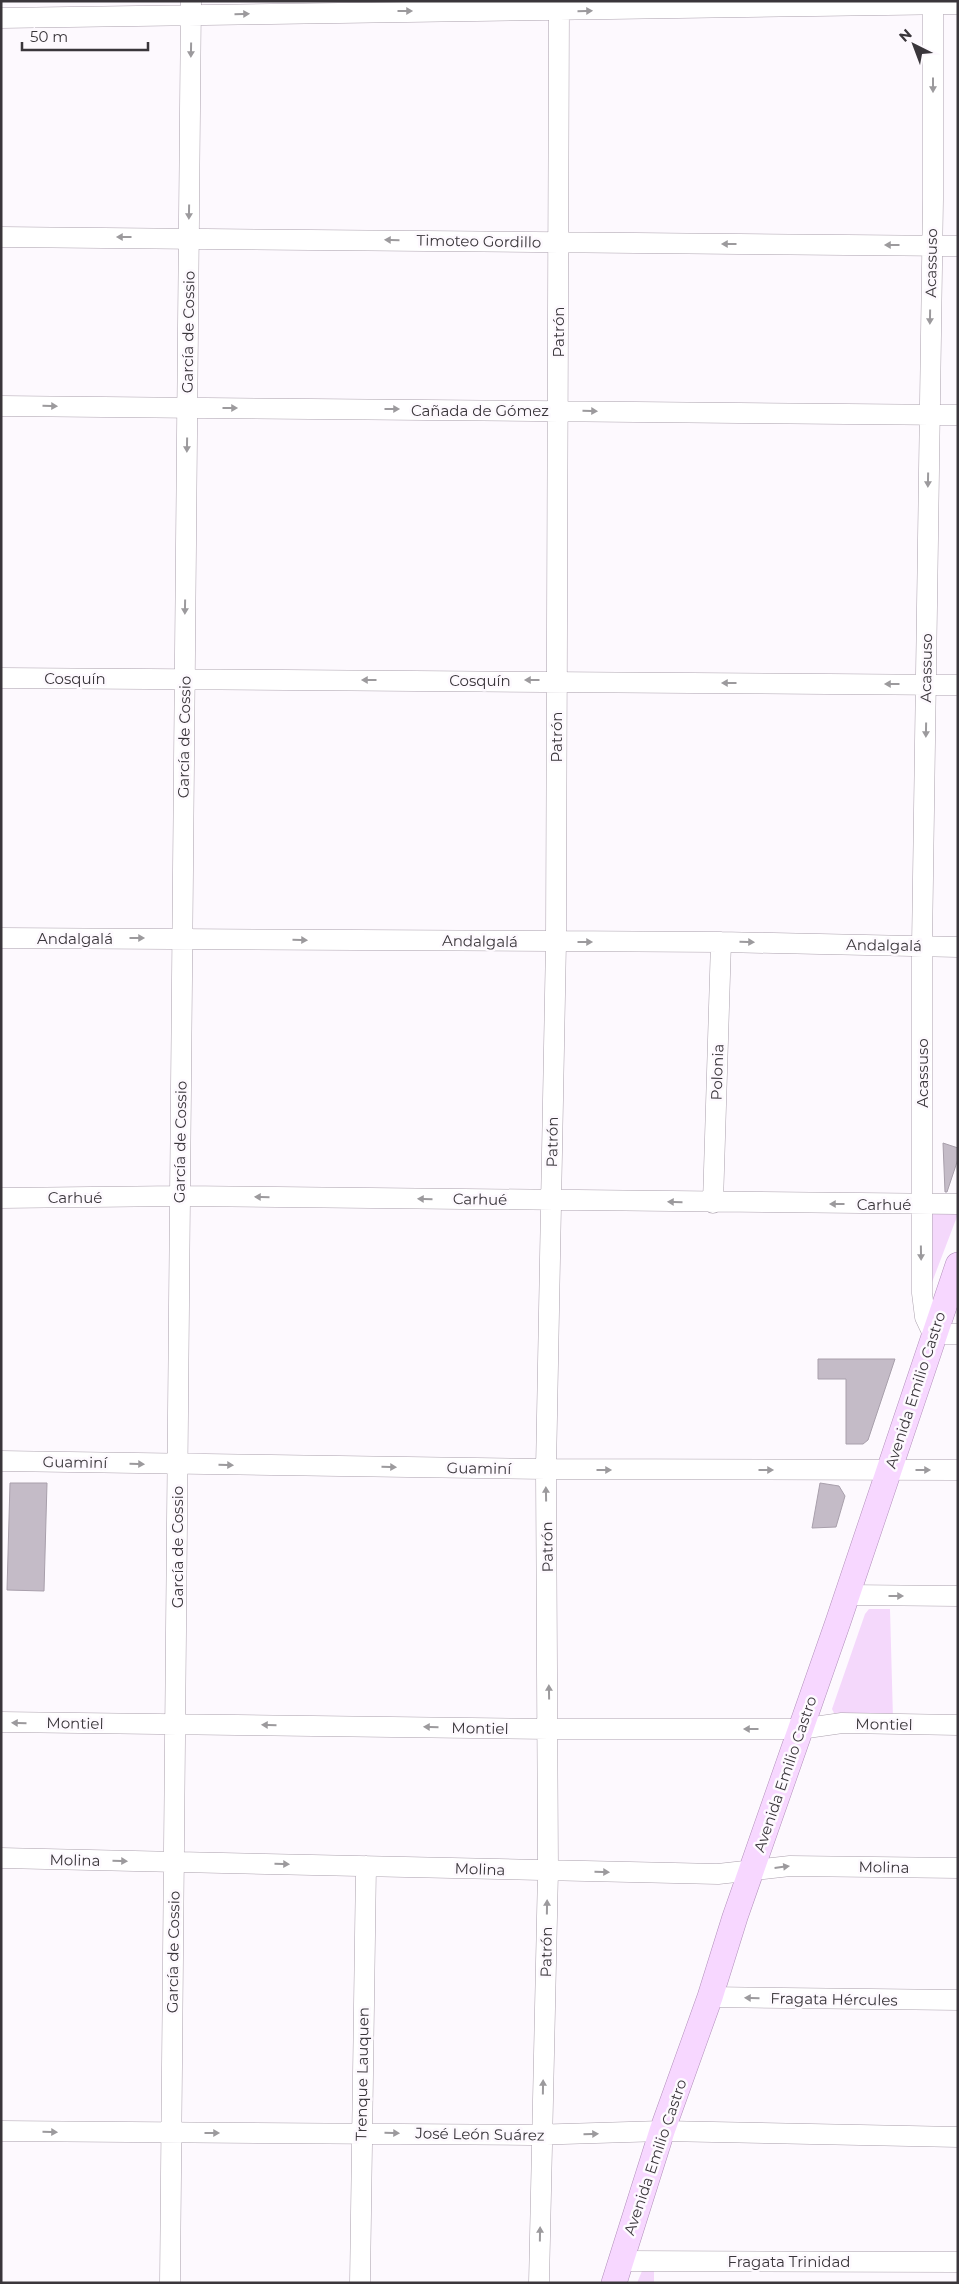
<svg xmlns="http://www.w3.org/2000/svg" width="959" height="2284" font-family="Montserrat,sans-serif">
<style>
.green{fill:#f4d8fb}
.building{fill:#c4bbc7;stroke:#a89fab}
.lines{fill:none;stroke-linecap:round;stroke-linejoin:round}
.minor-casing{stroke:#aba1ad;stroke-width:21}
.major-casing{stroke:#b18eba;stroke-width:26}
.minor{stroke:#fff;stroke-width:20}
.major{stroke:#f7d7ff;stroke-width:25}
.oneway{fill:#9c9a9d}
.labels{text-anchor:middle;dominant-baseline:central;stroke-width:5;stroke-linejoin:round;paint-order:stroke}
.street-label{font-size:15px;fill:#3a363b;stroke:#fdf9fe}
</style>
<rect width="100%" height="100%" fill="#fdf9fe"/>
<path class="green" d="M929 1214H958L931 1285Z
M869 1609H890L893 1719 836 1717 832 1709 865 1614Z
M654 2268V2283H637L642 2271Z"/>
<path class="building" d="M943 1143 958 1148V1159L947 1192H945Z
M818 1359H895L868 1440 863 1444H846V1379H818Z
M10 1483H47L44 1591 7 1590Z
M820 1483 839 1486 845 1496 836 1527 812 1528Z"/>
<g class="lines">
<defs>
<path id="minor" d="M933 1V199L922 946V1293L925 1317 933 1334H958
M1 18 958 4
M1 237 958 246
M1 406 958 415
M1 678 958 685
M1 938 721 942 958 947
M1 1198 180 1196 958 1204
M713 1203 721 942
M1 1461 546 1469 958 1470
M847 1595 958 1596
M1 1722 549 1729H800L842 1723 958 1725
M1 1858 718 1874 790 1866 958 1868
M710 1997 958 2000
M1 2131 530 2135 662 2131 958 2137
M620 2261 958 2262
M170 2283 191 1
M360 2283 366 1866
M539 2283 548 1871 546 1469 556 942 559 1"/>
<path id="major" d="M614 2283 662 2131 710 1997 735 1917 838 1622 958 1265"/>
</defs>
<use href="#minor" class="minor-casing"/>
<use href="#major" class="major-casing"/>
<use href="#minor" class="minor"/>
<use href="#major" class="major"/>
</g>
<defs><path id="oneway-solid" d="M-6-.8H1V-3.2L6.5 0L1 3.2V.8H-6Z" transform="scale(1.25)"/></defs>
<g class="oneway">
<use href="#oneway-solid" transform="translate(405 11)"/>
<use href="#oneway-solid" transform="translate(585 11) rotate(-1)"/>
<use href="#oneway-solid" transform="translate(242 14) rotate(-1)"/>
<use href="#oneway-solid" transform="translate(191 50) rotate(91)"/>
<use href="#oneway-solid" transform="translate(933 85) rotate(90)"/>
<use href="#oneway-solid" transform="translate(189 212) rotate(91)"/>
<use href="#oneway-solid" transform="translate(124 237) rotate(-180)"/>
<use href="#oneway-solid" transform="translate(392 240) rotate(-179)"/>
<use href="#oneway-solid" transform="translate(729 244) rotate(-180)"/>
<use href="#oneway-solid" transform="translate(892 245) rotate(-180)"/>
<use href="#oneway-solid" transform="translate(930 317) rotate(91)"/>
<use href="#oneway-solid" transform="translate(50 406) rotate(1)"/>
<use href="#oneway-solid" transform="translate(230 408)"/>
<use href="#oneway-solid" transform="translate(392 409)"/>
<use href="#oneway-solid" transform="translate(590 411) rotate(1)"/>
<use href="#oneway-solid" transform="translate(187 445) rotate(91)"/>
<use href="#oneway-solid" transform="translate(928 480) rotate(91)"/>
<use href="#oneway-solid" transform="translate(185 607) rotate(91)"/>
<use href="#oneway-solid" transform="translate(369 680) rotate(-180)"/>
<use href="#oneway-solid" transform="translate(532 680) rotate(-180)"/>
<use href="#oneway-solid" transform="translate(729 683) rotate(-180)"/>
<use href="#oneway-solid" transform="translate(892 684) rotate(-180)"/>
<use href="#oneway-solid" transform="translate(926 730) rotate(91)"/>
<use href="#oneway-solid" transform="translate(137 938)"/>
<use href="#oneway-solid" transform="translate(300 940) rotate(1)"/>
<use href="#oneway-solid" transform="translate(585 942)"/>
<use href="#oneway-solid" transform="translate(747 942) rotate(1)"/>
<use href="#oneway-solid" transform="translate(262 1197) rotate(-179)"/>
<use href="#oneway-solid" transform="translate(425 1199) rotate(-179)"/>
<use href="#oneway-solid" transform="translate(675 1202) rotate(-179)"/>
<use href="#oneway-solid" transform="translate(837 1204) rotate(-180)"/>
<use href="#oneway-solid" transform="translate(921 1253) rotate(89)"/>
<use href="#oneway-solid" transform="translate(137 1464) rotate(1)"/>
<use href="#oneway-solid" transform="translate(226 1465) rotate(1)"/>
<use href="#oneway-solid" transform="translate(389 1467) rotate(1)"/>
<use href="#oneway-solid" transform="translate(604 1470)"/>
<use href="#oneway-solid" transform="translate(766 1470)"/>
<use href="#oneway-solid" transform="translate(923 1470)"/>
<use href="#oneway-solid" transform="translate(546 1494) rotate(-91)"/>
<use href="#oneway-solid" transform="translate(896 1596)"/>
<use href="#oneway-solid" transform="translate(549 1692) rotate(-91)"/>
<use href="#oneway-solid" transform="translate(19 1723) rotate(-179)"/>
<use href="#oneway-solid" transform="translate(269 1725) rotate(-179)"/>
<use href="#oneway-solid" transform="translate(431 1727) rotate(-179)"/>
<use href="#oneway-solid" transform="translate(751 1729) rotate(-180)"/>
<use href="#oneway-solid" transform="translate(120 1861) rotate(1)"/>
<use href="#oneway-solid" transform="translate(282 1864) rotate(1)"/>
<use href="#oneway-solid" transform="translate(782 1867) rotate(-7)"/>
<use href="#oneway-solid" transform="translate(602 1872) rotate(1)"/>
<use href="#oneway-solid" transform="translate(547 1907) rotate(-89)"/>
<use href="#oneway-solid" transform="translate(752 1998) rotate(-179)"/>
<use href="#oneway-solid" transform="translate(543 2087) rotate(-89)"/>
<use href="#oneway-solid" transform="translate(50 2132) rotate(1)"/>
<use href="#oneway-solid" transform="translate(212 2133)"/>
<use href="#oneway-solid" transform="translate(392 2133) rotate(1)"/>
<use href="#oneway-solid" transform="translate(591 2134) rotate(-2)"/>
<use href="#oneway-solid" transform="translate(540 2234) rotate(-89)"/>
</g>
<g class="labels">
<g class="street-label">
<text transform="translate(479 241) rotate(1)">Timoteo Gordillo</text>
<text transform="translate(931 263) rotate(-89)">Acassuso</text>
<text transform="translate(188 332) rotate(-89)">García de Cossio</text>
<text transform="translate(558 332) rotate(-90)">Patrón</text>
<text x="480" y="410">Cañada de Gómez</text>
<text transform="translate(926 668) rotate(-89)">Acassuso</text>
<text x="75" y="678">Cosquín</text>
<text x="480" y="680">Cosquín</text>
<text transform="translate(184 737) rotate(-89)">García de Cossio</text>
<text transform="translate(556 737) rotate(-90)">Patrón</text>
<text x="75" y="938">Andalgalá</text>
<text transform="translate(480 941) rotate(1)">Andalgalá</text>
<text transform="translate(884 945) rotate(1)">Andalgalá</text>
<text transform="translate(717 1072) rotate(-88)">Polonia</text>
<text transform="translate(922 1073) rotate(-90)">Acassuso</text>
<text transform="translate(180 1142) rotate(-89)">García de Cossio</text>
<text transform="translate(552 1142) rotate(-89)">Patrón</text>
<text x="75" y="1197">Carhué</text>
<text transform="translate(480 1199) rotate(1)">Carhué</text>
<text x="884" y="1204">Carhué</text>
<text transform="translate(915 1390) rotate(-72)">Avenida Emilio Castro</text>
<text transform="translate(75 1462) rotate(1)">Guaminí</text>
<text transform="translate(479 1468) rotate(1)">Guaminí</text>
<text transform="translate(177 1547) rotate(-90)">García de Cossio</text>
<text transform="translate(547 1547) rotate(-91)">Patrón</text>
<text transform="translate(75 1723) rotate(1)">Montiel</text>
<text transform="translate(884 1724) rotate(1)">Montiel</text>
<text transform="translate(480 1728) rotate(1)">Montiel</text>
<text transform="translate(785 1774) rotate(-71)">Avenida Emilio Castro</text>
<text transform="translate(75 1860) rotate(1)">Molina</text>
<text transform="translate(884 1867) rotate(1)">Molina</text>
<text transform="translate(480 1869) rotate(2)">Molina</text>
<text transform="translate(173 1952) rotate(-89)">García de Cossio</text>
<text transform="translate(546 1952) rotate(-89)">Patrón</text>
<text transform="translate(834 1999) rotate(1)">Fragata Hércules</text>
<text transform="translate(362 2074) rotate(-89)">Trenque Lauquen</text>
<text transform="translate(480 2134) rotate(1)">José León Suárez</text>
<text transform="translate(655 2157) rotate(-71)">Avenida Emilio Castro</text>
<text x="789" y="2261">Fragata Trinidad</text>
</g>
</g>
<rect width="959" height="2284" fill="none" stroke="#3a363b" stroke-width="5"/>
<g transform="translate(914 45) rotate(318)" stroke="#fdf9fe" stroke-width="4" paint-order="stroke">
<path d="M0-4L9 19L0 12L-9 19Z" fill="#3a363b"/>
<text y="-8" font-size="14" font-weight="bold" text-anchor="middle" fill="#3a363b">N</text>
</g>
<path d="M22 42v8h126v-8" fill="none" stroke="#3a363b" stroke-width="2.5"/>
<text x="30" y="42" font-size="15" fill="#3a363b" stroke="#fdf9fe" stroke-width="4" paint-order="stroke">50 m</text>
</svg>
